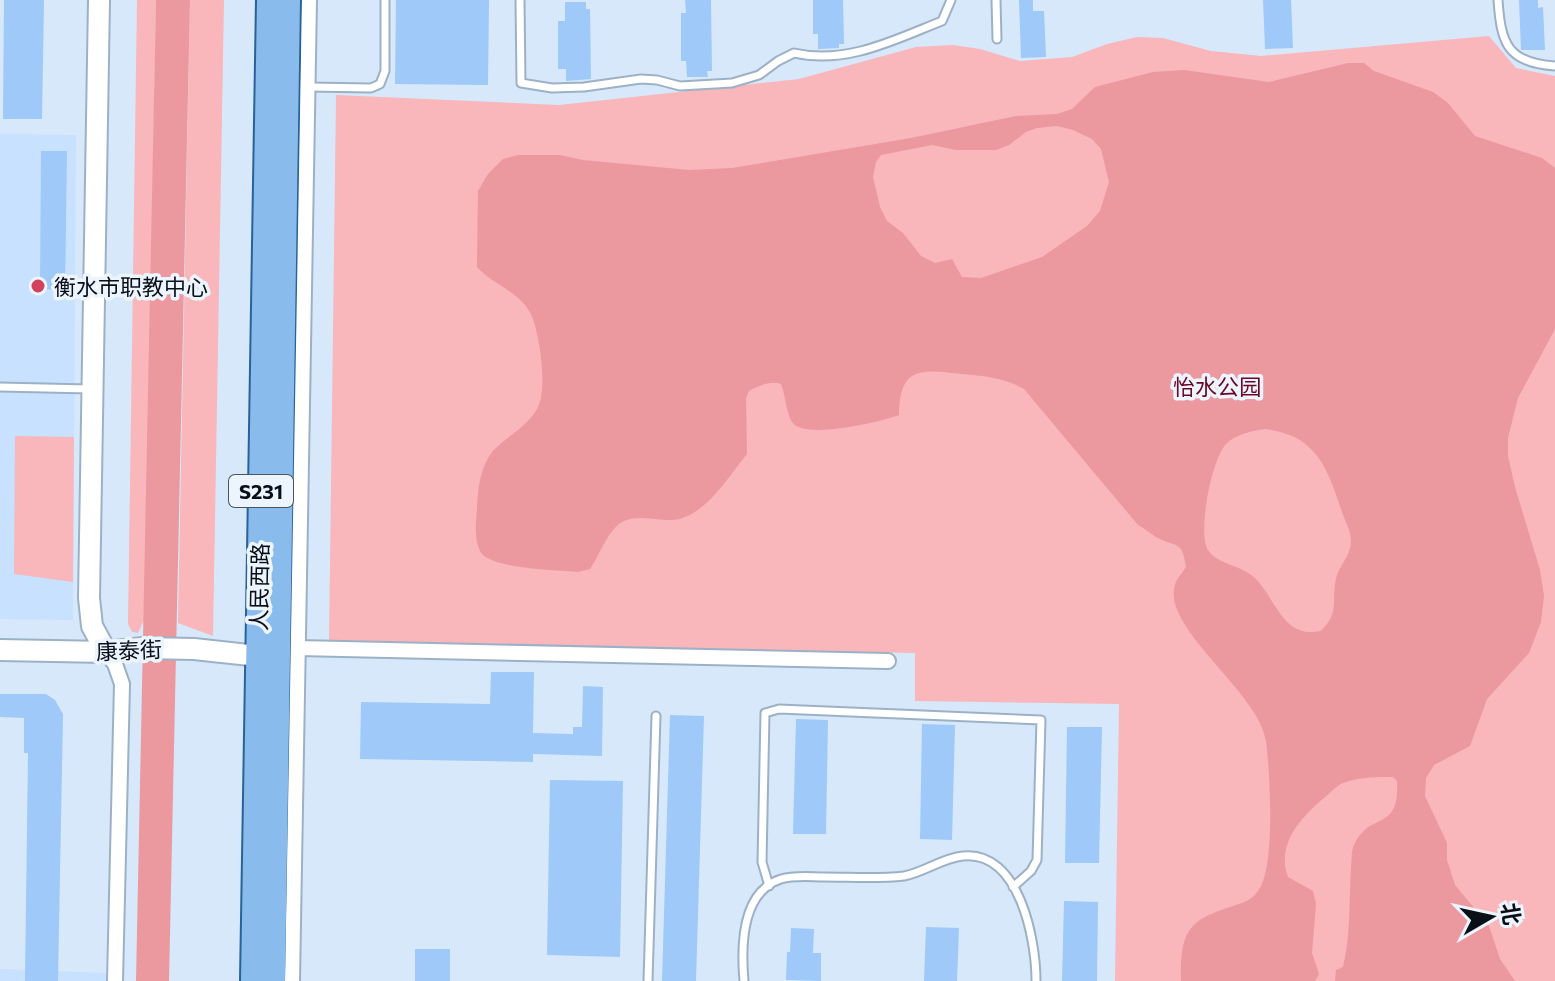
<svg xmlns="http://www.w3.org/2000/svg" width="1555" height="981" font-family="Commissioner,'Noto Sans SC',sans-serif">
<style>
.built{fill:#c7e1fe}
.green{fill:#f9b6bb}
.water{fill:#eb989f;fill-rule:evenodd}
.building{fill:#9ec9f8}
.lines{fill:none;stroke-linecap:round;stroke-linejoin:round}
.lane-casing{stroke:#9db1c6;stroke-width:11}
.street-casing{stroke:#9db1c6;stroke-width:18}
.secondary-casing{stroke:#9db1c6;stroke-width:24}
.primary-casing{stroke:#28629a;stroke-width:26}
.lane{stroke:#fff;stroke-width:7}
.street{stroke:#fff;stroke-width:14}
.secondary{stroke:#fff;stroke-width:20}
.primary{stroke:#89bcec;stroke-width:22}
.poi-dot{fill:#d2425c;stroke:#ecf4fe;stroke-width:3}
.labels{text-anchor:middle;dominant-baseline:central;stroke-width:7;stroke-linejoin:round;paint-order:stroke}
.shield{fill:#ecf4fe;stroke:#4c545c;stroke-width:2}
.shield-label{font-size:20px;font-weight:bold;fill:#080f17}
.poi-label{font-size:22px;fill:#080f17;stroke:#ecf4fe;text-anchor:start}
.park-label{font-size:22px;fill:#6c0723;stroke:#ecf4fe}
.street-label{font-size:22px;fill:#080f17;stroke:#ecf4fe}
</style>
<rect width="100%" height="100%" fill="#d7e8fa"/>
<path class="built" d="M0 134 76 135 73 620 0 619Z
M0 969 106 973V981H0Z"/>
<path class="green" d="M137 0H156L145 618 138 633 132 632 128 624Z
M190 0H224L213 636 178 623Z
M1489 36 1516 68 1555 76V981H1115L1119 704 915 701V653L329 643 336 95 559 105 799 79 916 47 953 45 980 49 1020 61 1072 57 1107 44 1137 37 1163 38 1211 51 1261 56Z
M15 436 74 437 73 582 14 574Z"/>
<path class="water" d="M156 0H190L169 981H136Z
M1348 63H1364L1374 71 1433 92 1448 103 1475 136 1542 158 1555 168V329L1518 398 1508 438V456L1515 487 1540 570 1544 596 1541 622 1529 653 1487 699 1470 746 1434 765 1426 778 1425 796 1447 843V860L1455 885 1489 926 1500 959 1515 981H1335L1336 970 1343 967C1351 934 1349 900 1351 867 1352 859 1351 849 1355 843 1371 811 1400 832 1397 781L1393 777C1376 777 1359 777 1343 783 1336 786 1330 793 1324 798 1300 818 1276 845 1288 877L1313 891 1316 904 1312 953 1319 974 1315 981H1181C1181 933 1185 921 1233 906 1244 902 1251 901 1258 891 1276 868 1270 772 1266 741 1259 691 1157 625 1176 582 1178 577 1183 572 1186 567 1182 539 1176 548 1156 537 1150 533 1144 528 1138 525L1024 389C1005 378 985 376 963 374 924 370 899 364 899 415 881 422 810 438 795 425 786 418 786 395 781 384 770 380 759 386 749 391L746 398 747 454C728 477 705 517 673 520 656 521 638 514 622 522 607 531 600 555 590 569L578 572C559 570 488 569 480 551 474 539 476 522 477 509 478 489 480 467 493 451 507 436 526 428 537 409 548 390 540 340 533 319 523 292 494 286 477 267L478 191 488 174 503 159 518 155H560L583 160 689 170 732 168 911 138 1016 116 1057 114 1072 109 1095 87 1153 72 1184 70 1269 82ZM1057 126 1073 130 1092 139 1101 149 1109 182 1100 211 1087 226 1042 257 981 278 962 277 952 259 935 263 921 256 903 233 887 221 880 207 873 177 876 162 881 155 932 145 956 150H996L1009 145 1026 132 1037 128ZM1265 429C1316 435 1327 467 1341 509 1344 519 1350 529 1351 539 1352 555 1339 565 1336 579 1331 603 1340 612 1321 631 1280 640 1275 592 1250 574 1237 565 1216 563 1208 550 1197 533 1212 458 1226 444 1236 434 1252 431 1265 429Z"/>
<path class="building" d="M4 0H44L42 119H3Z
M396 0H489L488 85 395 84Z
M685 0H711L712 71H707L708 77H687L686 61H681V13H686Z
M813 0H843L844 44H839V48L818 49V34H813Z
M1019 0H1033V11H1044L1046 57 1021 58Z
M1263 0H1291L1293 48 1265 49Z
M1519 0H1538V8L1543 7 1545 50H1521Z
M565 2H586V9H590L591 79 566 81V69H558V21H565Z
M41 151H67L65 290 40 289Z
M491 672H534L533 733 573 734V727H582L583 686 603 687 602 756 533 754V762L360 759 361 702 490 704Z
M0 694H46L55 700 63 714 58 981H25L28 753H24V718L0 717Z
M670 715 704 716 696 981H662Z
M796 719 828 720 826 834H793Z
M922 724 955 725 952 840 920 839Z
M1067 727H1102L1099 863H1065Z
M550 780 623 781 620 957 547 955Z
M1064 901 1098 902 1097 981H1062Z
M926 927 959 928 957 981H924Z
M791 928 814 929 813 953H821V981L786 980 787 952H790Z
M415 949H450V981H415Z"/>
<g class="lines">
<defs>
<path id="lane" d="M520 0 521 83 552 88 584 87 641 79 657 80 680 86 732 83 759 75 778 61 794 53C846 65 894 40 942 21L951 0
M996 0 997 39
M1498 0C1501 43 1507 63 1555 66
M308 87 371 88 380 84 385 71V0
M0 387 90 389
M769 886 762 862 765 713 779 709 1041 720 1037 860 1031 871 1013 887
M648 981 656 716
M744 981C741 947 741 892 781 879 795 875 811 877 824 877 851 877 878 879 904 876 925 872 942 858 963 856 1019 850 1036 939 1036 981"/>
<path id="street" d="M298 648 888 661
M106 652 115 664 122 684 115 981
M292 981 309 0"/>
<path id="secondary" d="M99 0 89 598 92 626 106 652
M0 650 106 652 143 648 194 649 258 656"/>
<path id="primary" d="M252 981 268 0
M274 981 289 0"/>
</defs>
<use href="#lane" class="lane-casing"/>
<use href="#street" class="street-casing"/>
<use href="#secondary" class="secondary-casing"/>
<use href="#primary" class="primary-casing"/>
<use href="#lane" class="lane"/>
<use href="#street" class="street"/>
<use href="#secondary" class="secondary"/>
<use href="#primary" class="primary"/>
</g>
<circle class="poi-dot" cx="38" cy="286" r="8"/>
<g class="labels">
<rect class="shield" x="229" y="475" width="64" height="32" rx="6"/>
<g class="shield-label">
<text x="261" y="491">S231</text>
</g>
<g class="poi-label">
<text x="54" y="286">衡水市职教中心</text>
</g>
<g class="park-label">
<text x="1217" y="386">怡水公园</text>
</g>
<g class="street-label">
<text transform="translate(259 587) rotate(-89)">人民西路</text>
<text transform="translate(129 650) rotate(-2)">康泰街</text>
</g>
</g>
<g transform="translate(1491 917) rotate(81)" stroke="#ecf4fe" stroke-width="6" paint-order="stroke">
<path d="M0-6L14 30L0 20L-14 30Z" fill="#080f17"/>
<text y="-12" font-size="22" font-weight="bold" text-anchor="middle" fill="#080f17">北</text>
</g>
</svg>
